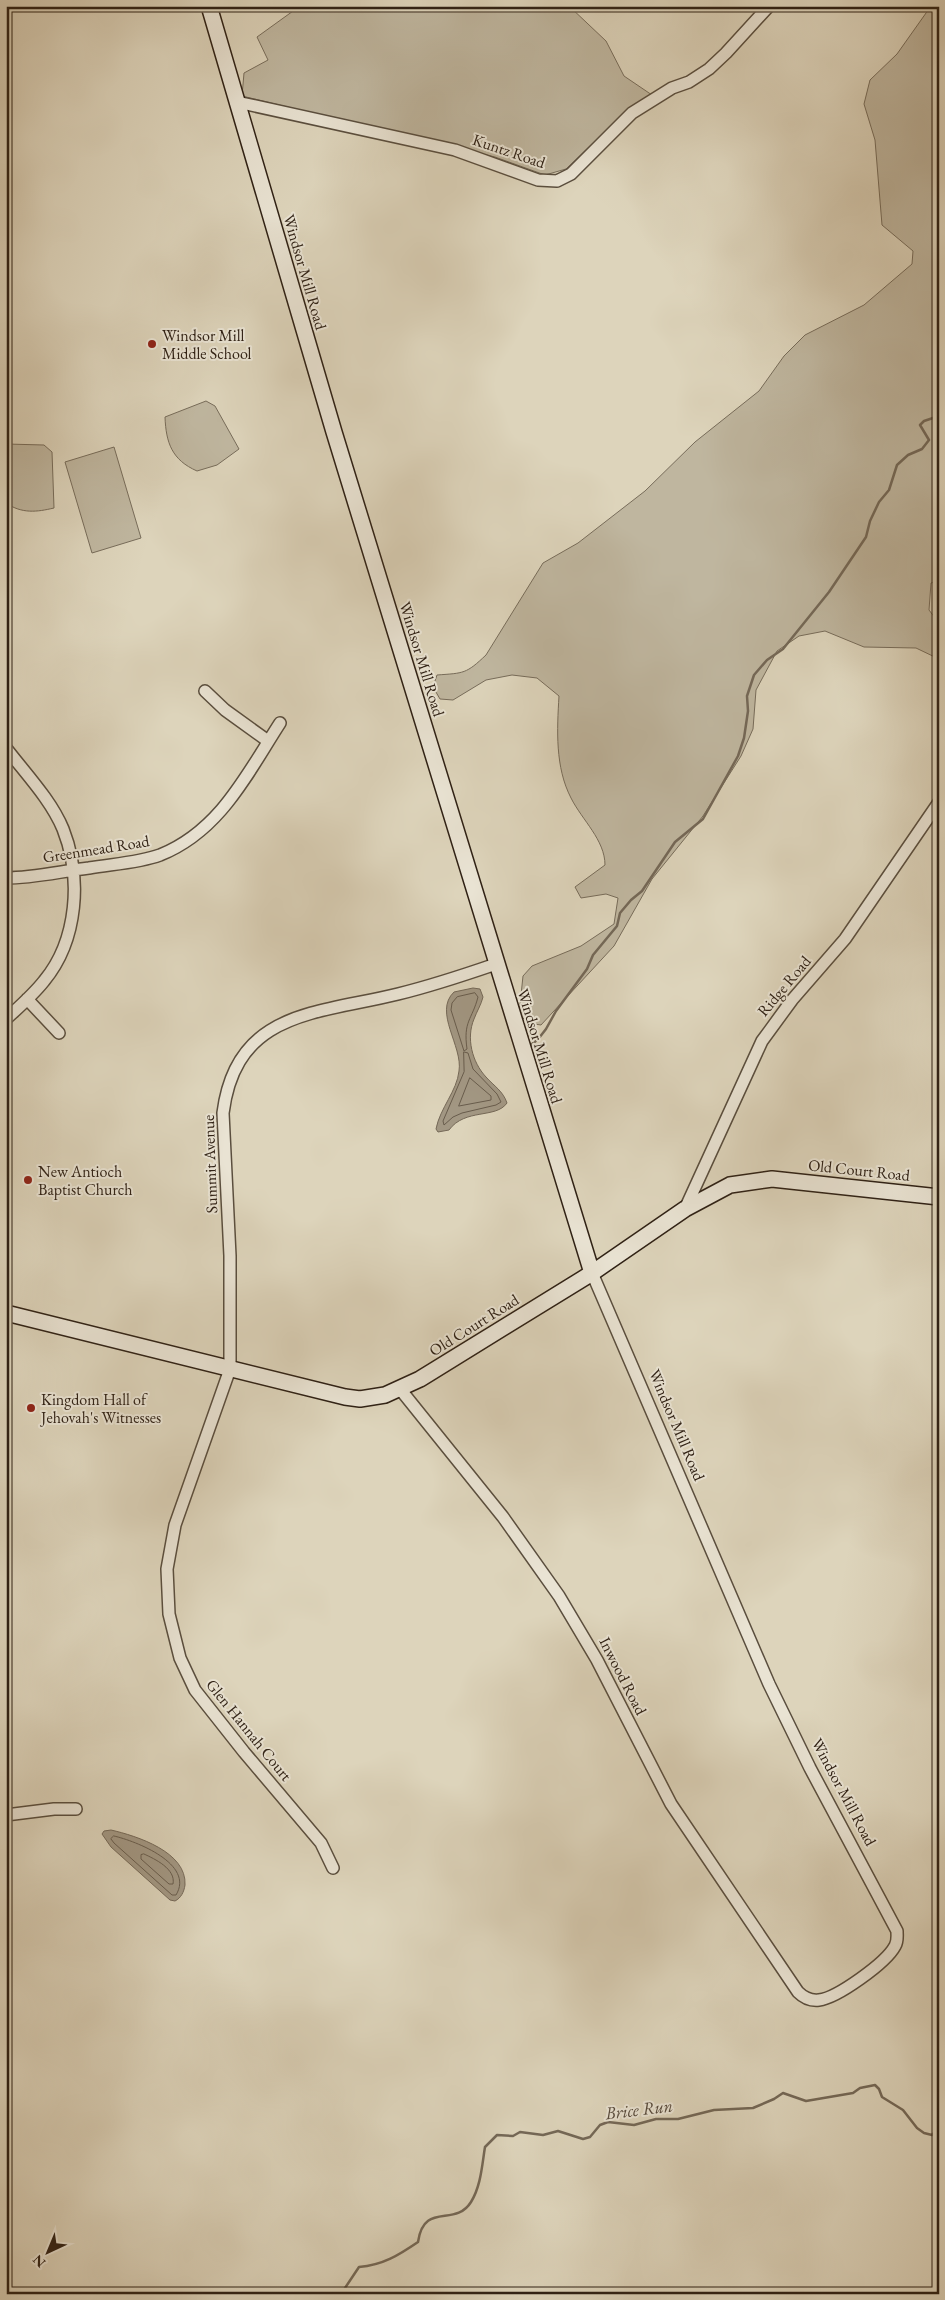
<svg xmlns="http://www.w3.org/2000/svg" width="945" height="2300" font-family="'EB Garamond',serif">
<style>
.green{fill:#bfb69f;stroke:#776c5a}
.water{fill:#a29783;stroke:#746857}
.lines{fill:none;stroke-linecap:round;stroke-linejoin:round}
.shore{stroke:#685c4c;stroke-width:1}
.stream{stroke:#746857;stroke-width:2.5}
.minor-casing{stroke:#5a4e3e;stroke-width:14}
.secondary-casing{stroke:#2f2115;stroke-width:18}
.minor{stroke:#e9e3d3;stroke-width:11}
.secondary{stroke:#e9e3d3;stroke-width:15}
.poi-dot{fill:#8f2418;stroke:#e9e3d3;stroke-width:2}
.labels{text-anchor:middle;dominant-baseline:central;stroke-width:4;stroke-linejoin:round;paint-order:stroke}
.street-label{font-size:16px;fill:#2f2115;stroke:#e9e3d3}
.poi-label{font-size:16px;fill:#2f2115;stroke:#e9e3d3;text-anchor:start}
.water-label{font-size:18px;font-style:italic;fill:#574a3c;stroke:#e9e3d3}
</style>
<rect width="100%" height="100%" fill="#ddd4bb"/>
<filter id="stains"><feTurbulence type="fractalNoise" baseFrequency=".004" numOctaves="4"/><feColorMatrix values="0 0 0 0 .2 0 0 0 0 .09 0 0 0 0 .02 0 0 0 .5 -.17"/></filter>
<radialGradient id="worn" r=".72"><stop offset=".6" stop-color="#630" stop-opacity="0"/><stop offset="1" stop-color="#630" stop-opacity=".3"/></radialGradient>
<path class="green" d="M300 6H569L606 41 624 76 652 95 619 118 566 169 545 175 495 157 242 96 244 73 268 60 257 37Z
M931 6H939V581L931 583 929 610 939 623V659L916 648 864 647 825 631 799 636 777 651 756 690 753 729 741 756 703 816 652 879 614 946 541 1025 528 1023 519 1014 523 976 532 966 581 946 614 924 618 898 606 894 581 898 575 887 605 865C605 840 582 820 571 798 555 767 557 730 559 696L537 678 512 675 486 680 453 700 440 699 433 687 437 675C464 673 466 674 486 655L543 563 578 543 645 491 695 442 759 391 784 356 805 335 864 305 912 264 913 251 882 225 875 140 864 104 870 80 897 54Z
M206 401 215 406 239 449 217 465 197 471C172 460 166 443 165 417Z
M6 444 44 445 52 452 54 508C37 512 22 514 6 503Z
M114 447 141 538 92 553 65 462Z"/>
<path class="water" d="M473 988 480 989 483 997C481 1005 477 1011 474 1019 466 1038 472 1062 486 1077 494 1086 503 1091 507 1103 496 1119 465 1108 449 1130L438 1132 436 1129C440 1108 457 1091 459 1071 463 1046 433 1012 454 992Z
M111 1830C137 1836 187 1852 185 1885 184 1892 181 1898 175 1901L170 1900 111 1847 102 1834 104 1831Z"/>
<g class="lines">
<path class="shore" d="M475 993 478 997C472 1020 463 1021 467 1049L464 1051 451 1010 452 1003 457 997Z
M464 1052 468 1053 473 1069 497 1094 501 1102 496 1105 462 1113 453 1117 444 1125 443 1121 464 1072Z
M470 1078 491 1096V1100L459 1106Z
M114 1836C136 1841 195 1864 176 1895H172L114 1843 111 1839Z
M144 1854C155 1859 176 1869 173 1884H169L141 1859V1855Z"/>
<path class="stream" d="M530 1046 539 1038 546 1029 556 1011 587 969 593 955 617 926 620 913 631 900 642 891 675 842 703 819 738 756 744 738 748 711 747 696 754 675 767 660 783 649 829 592 866 537 870 521 879 502 889 490 897 465 908 455 922 449 929 440 920 425 924 421 939 416
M341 2294 359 2267C383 2265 399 2255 418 2242 424 2201 455 2228 471 2202 481 2186 482 2165 485 2147L497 2135 513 2136 520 2132 543 2135 558 2131 583 2139 590 2137 600 2125 608 2122 634 2125 656 2119H678L714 2110 753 2108 774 2099 783 2093 806 2101 853 2093 860 2088 875 2085 879 2089 882 2097 903 2110 917 2128 924 2133 932 2135 935 2132 939 2120"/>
<defs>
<path id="minor" d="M237 102 455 150 538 180 557 181 571 174 632 113 672 88 689 82 709 69 726 53 769 6
M205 691 225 710 268 741
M6 748C26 774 51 800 63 829 82 877 78 940 44 981 33 995 19 1007 6 1019
M6 878C34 878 62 871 89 868 112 864 138 863 160 855 220 831 247 774 280 723
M27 999 59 1033
M685 1209 762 1041 792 1000 845 939 939 802
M400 1389 503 1517 559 1596 597 1660 671 1804 798 1992C804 1998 810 2001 819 2000 837 1998 886 1963 895 1946 898 1941 897 1936 897 1931L810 1768 769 1684 592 1273
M6 1815 54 1809H76
M333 1868 321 1843 244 1752 195 1690 180 1658 169 1614 167 1569 175 1525 230 1369V1256L223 1113C236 1010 318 1014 398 994 431 986 464 975 496 964"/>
<path id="secondary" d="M209 6 334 432 592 1273
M6 1313 345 1397 360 1399 385 1395 420 1379 592 1273 685 1209 730 1185 772 1179 939 1197"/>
</defs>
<use href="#minor" class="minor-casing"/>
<use href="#secondary" class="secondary-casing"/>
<use href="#minor" class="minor"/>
<use href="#secondary" class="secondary"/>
</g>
<g class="poi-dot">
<circle cx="152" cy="344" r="5"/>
<circle cx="28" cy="1180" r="5"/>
<circle cx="31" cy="1408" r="5"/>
</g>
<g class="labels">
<g class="street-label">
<text transform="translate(509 151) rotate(19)">Kuntz Road</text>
<text transform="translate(305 272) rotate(74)">Windsor Mill Road</text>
<text transform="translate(422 659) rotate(73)">Windsor Mill Road</text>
<text transform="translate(96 849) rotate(-9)">Greenmead Road</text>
<text transform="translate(784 986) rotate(-50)">Ridge Road</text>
<text transform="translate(540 1046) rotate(73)">Windsor Mill Road</text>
<text transform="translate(210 1164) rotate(-92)">Summit Avenue</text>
<text transform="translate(859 1170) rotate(6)">Old Court Road</text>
<text transform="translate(474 1325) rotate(-32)">Old Court Road</text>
<text transform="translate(677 1425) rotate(67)">Windsor Mill Road</text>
<text transform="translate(623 1676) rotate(63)">Inwood Road</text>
<text transform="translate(249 1730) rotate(51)">Glen Hannah Court</text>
<text transform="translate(844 1792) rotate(62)">Windsor Mill Road</text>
</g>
<g class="poi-label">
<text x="162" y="335">Windsor Mill<tspan x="162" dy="18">Middle School</tspan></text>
<text x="38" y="1171">New Antioch<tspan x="38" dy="18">Baptist Church</tspan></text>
<text x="41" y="1399">Kingdom Hall of<tspan x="41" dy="18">Jehovah's Witnesses</tspan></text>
</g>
<g class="water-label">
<text transform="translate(639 2109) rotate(-7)">Brice Run</text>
</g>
</g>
<rect width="945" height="2300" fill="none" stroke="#ddd4bb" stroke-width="25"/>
<rect x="8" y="8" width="930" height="2285" fill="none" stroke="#2f2115" stroke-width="2.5"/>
<rect x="12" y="12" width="920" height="2275" fill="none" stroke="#2f2115"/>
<g transform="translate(48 2252) rotate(224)" stroke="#e9e3d3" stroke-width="4" paint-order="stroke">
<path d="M0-4L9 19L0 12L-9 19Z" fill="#2f2115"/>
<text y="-8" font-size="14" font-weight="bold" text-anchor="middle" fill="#2f2115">N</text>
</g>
<rect width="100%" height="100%" filter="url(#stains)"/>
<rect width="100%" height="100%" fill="url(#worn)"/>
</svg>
